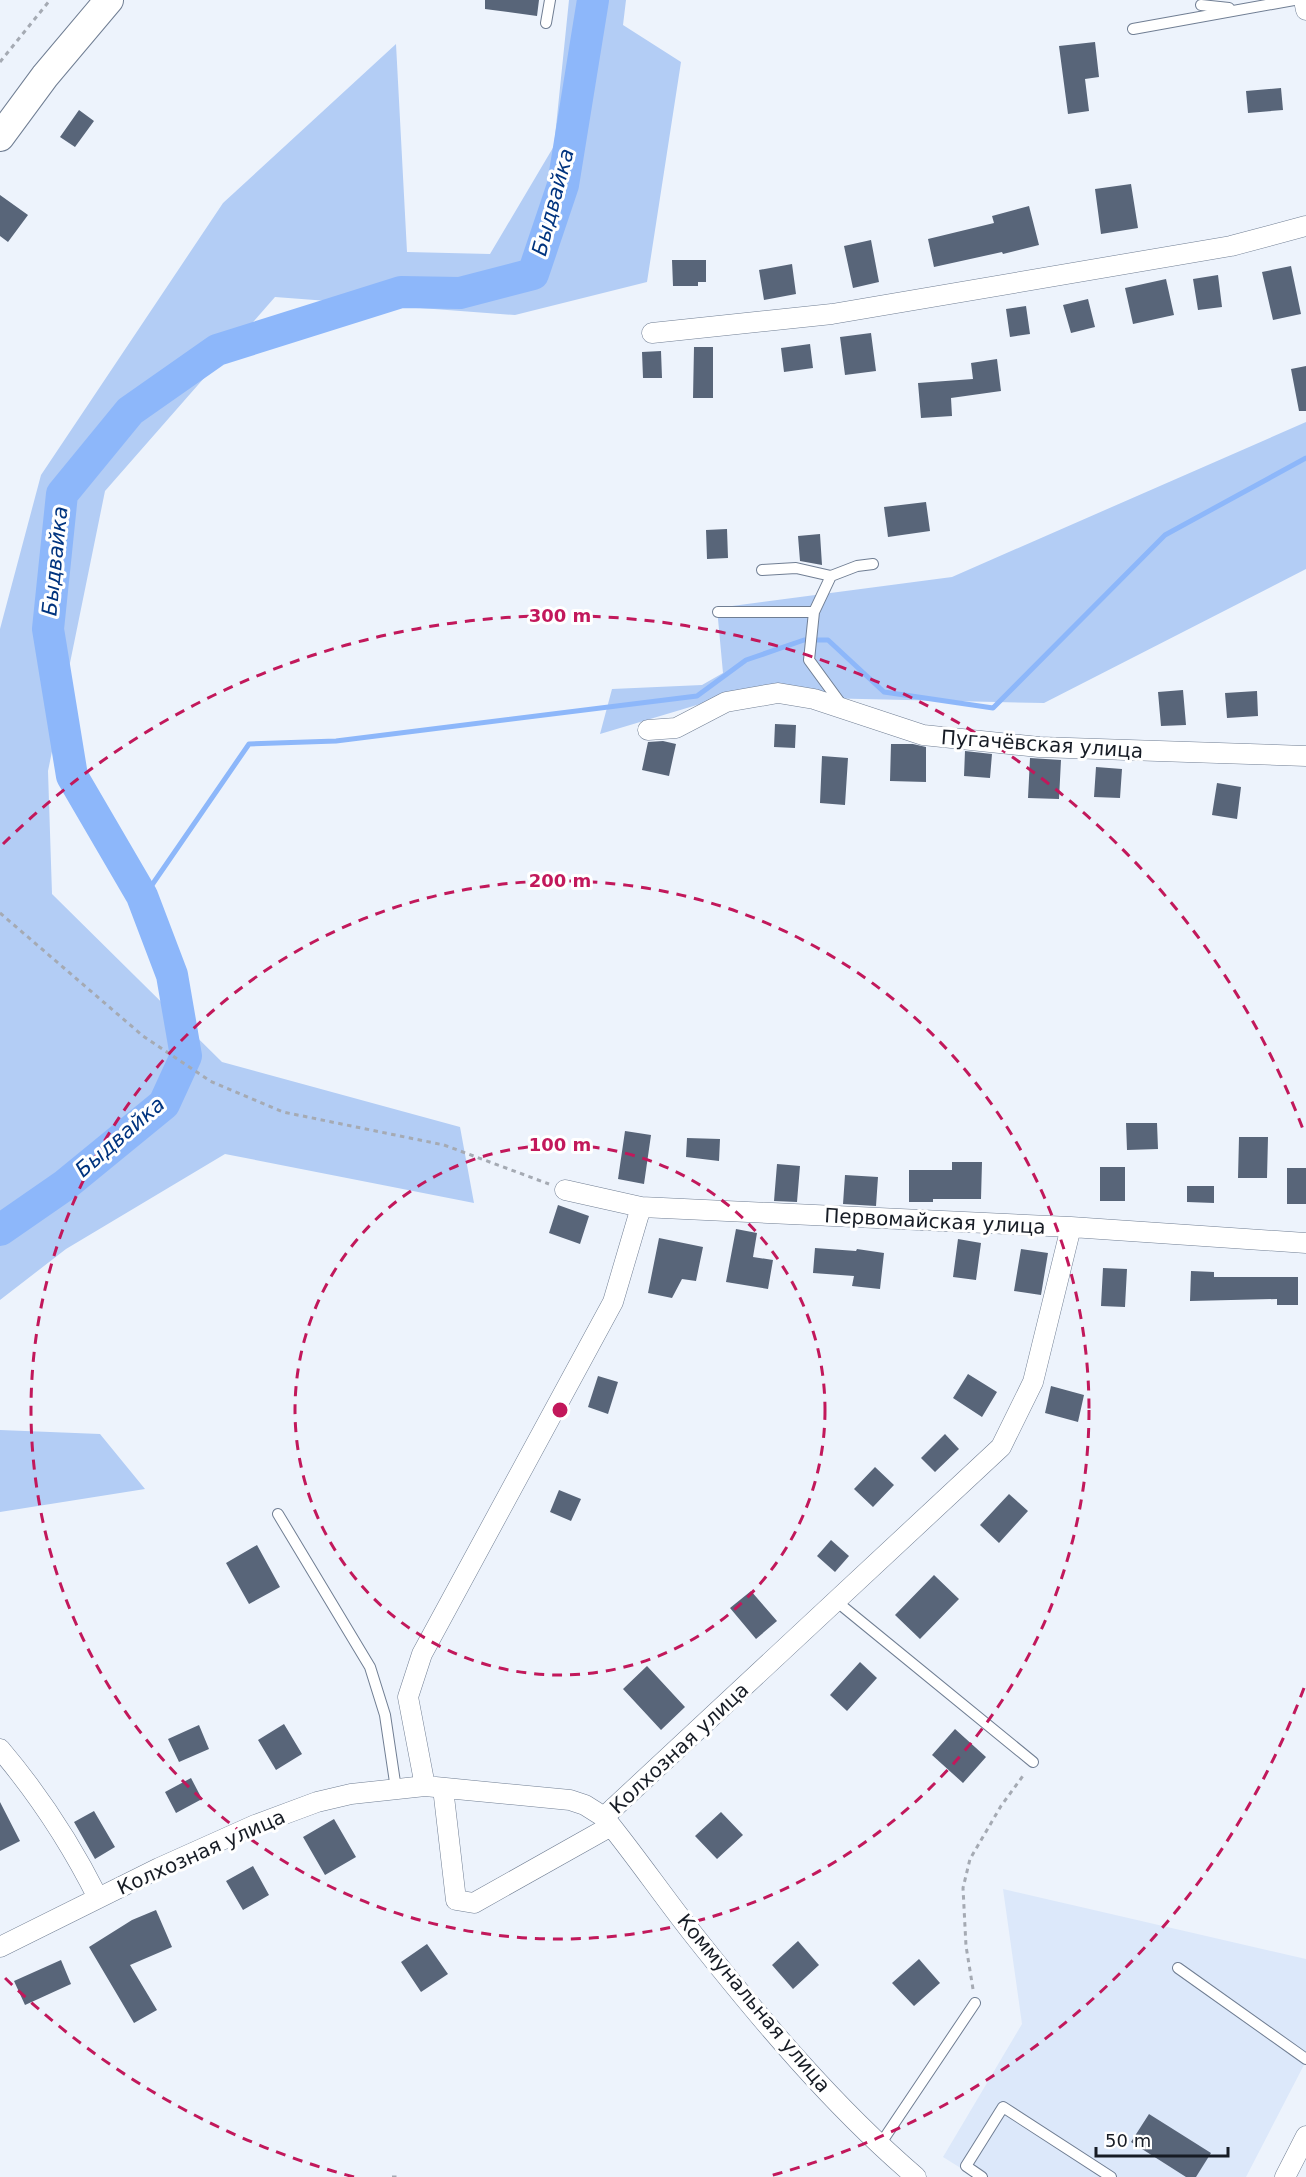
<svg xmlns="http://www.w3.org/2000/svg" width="1306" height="2177" font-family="'DejaVu Sans',sans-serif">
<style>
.built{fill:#dce8fa}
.green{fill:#b3cdf5}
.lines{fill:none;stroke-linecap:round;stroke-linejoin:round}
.stream{stroke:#8db7fa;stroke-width:5}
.river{stroke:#8db7fa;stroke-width:32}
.building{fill:#586579}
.service-casing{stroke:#707e93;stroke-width:12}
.minor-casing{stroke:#707e93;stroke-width:21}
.secondary-casing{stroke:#707e93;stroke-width:30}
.path{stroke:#a5aab3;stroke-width:3;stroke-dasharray:4.5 4.5;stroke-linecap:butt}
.service{stroke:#fff;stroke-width:10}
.minor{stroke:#fff;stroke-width:20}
.secondary{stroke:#fff;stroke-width:28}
.ring{fill:none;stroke:#c2185b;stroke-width:3;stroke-dasharray:10 8}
.labels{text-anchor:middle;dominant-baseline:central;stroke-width:6;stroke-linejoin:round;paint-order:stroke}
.street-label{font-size:20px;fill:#171c25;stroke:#fff}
.water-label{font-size:21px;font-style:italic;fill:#00347f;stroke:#fff}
.centre{fill:#c2185b;stroke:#fff;stroke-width:3}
.ring-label{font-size:18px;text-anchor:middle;font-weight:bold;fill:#c2185b;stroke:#fff;stroke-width:6;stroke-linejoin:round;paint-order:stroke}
</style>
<rect width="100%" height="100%" fill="#edf3fc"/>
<path class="built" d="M1003 1889 1306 1959V2061L1246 2177H975L943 2157 1022 2024Z"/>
<path class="green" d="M569 0H626L623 25 681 62 647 282 515 315 275 297 105 491 48 771 52 894 222 1062 460 1127 474 1203 225 1154 66 1249 0 1300V629L41 475 223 203 396 44 407 252 490 254 554 146Z
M1306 422V569L1044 703 727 696 600 734 612 689 702 685 723 673 717 608 952 577Z
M0 1430 100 1434 145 1489 0 1512Z"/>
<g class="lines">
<path class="stream" d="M143 898 249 744 336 741 697 696 746 660 804 640H828L884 692 993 708 1165 535 1306 458"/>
<path class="river" d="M0 1230 65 1185 164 1104 186 1056 172 975 142 896 72 776 48 629 62 494 130 411 217 350 401 292 460 293 533 274 563 185 593 0"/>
</g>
<path class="building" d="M485 0H539L537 16 485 9Z
M1095 42 1099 77 1085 79 1089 111 1068 114 1059 46Z
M1281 88 1283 110 1248 113 1246 91Z
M79 110 94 121 75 147 60 137Z
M1131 184 1138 228 1101 234 1095 189Z
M0 195 28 215 8 242 0 236Z
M1029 206 1039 245 1003 254 1002 252 934 267 928 239 994 223 992 216Z
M871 240 879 282 853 288 844 246Z
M672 260H706V282H698V286H673Z
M792 264 796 294 764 300 759 270Z
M1291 266 1301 314 1273 320 1262 272Z
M1218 275 1222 307 1198 310 1193 279Z
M1166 279 1174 315 1133 324 1125 288Z
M1088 299 1095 327 1071 333 1063 305Z
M1026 306 1030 334 1010 337 1006 309Z
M871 333 876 371 845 375 840 337Z
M810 344 813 368 784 372 781 348Z
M694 347H713V398H693Z
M661 351 662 378H643L642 352Z
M997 359 1001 391 951 398 952 416 921 418 918 383 973 379 971 363Z
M1306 366V411H1299L1291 369Z
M926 502 930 531 888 537 884 507Z
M727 529 728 558 707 559 706 530Z
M820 534 822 565 800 561 798 536Z
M1183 690 1186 725 1161 726 1158 692Z
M1257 691 1258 716 1227 718 1225 693Z
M775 724 796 725 795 748 774 747Z
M663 741 676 744 669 776 642 770 648 742Z
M891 744H913L926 747V782L890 781Z
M965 751 992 754 990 778 964 776Z
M822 756 848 758 845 805 820 803Z
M1030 758 1061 760 1059 799 1028 798Z
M1096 767 1122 769 1120 798 1094 797Z
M1217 783 1241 787 1237 819 1212 815Z
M1126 1123H1157L1158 1149 1127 1150Z
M625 1131 651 1135 644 1184 618 1179Z
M1239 1137H1268L1267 1178H1238Z
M687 1138 720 1139 719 1161 686 1157Z
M952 1162H982L981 1199H933V1202H909V1170H952Z
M777 1164 800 1166 797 1202 774 1201Z
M1100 1167H1125V1201H1100Z
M1287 1168H1306V1204H1287Z
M845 1175 878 1177 876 1206 843 1204Z
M1187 1186H1214V1203L1187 1202Z
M558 1205 589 1216 580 1244 549 1233Z
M736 1229 757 1233 753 1257 773 1260 768 1289 726 1282Z
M659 1238 703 1247 696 1281 682 1279 672 1298 648 1293Z
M958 1239 981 1243 976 1280 953 1277Z
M815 1248 856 1251 857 1249 884 1253 880 1289 852 1286 854 1276 813 1273Z
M1021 1249 1048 1253 1041 1295 1014 1291Z
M1103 1268 1127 1269 1125 1307 1101 1306Z
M1191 1271 1214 1272V1277H1298V1305H1277V1299L1190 1301Z
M968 1374 997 1392 982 1417 953 1398Z
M598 1376 618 1382 608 1414 588 1407Z
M1051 1386 1084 1395 1078 1422 1045 1413Z
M945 1434 959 1449 935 1472 921 1458Z
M875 1467 894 1485 873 1507 854 1489Z
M559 1490 581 1499 571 1521 550 1512Z
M1009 1494 1028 1511 999 1543 980 1525Z
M831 1540 849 1556 835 1572 817 1556Z
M257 1545 280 1587 249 1604 226 1563Z
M934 1575 959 1599 920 1639 895 1615Z
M751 1591 777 1621 756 1639 730 1608Z
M860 1662 877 1678 847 1711 830 1695Z
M647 1666 685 1707 661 1730 623 1689Z
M284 1724 302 1754 276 1770 258 1740Z
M199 1725 209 1749 179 1762 168 1739Z
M955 1729 986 1757 963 1783 932 1755Z
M191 1778 202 1799 176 1813 165 1792Z
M0 1802 20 1841 0 1851Z
M94 1811 115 1847 95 1859 74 1822Z
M721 1812 743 1835 717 1859 695 1836Z
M334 1819 356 1857 325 1875 303 1837Z
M253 1866 269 1895 243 1910 226 1881Z
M156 1910 172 1947 130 1965 157 2010 134 2023 89 1947 132 1920Z
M798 1941 819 1965 793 1989 772 1965Z
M427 1944 448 1974 421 1992 401 1962Z
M919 1959 940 1983 914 2006 892 1983Z
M61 1960 71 1984 25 2005 14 1981Z
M1149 2114 1211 2153 1196 2177H1186L1131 2142Z"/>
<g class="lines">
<defs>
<path id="service" d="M1201 5 1229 8
M546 23 550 0
M1133 29 1294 0
M762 570 796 568 831 576
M718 612H814L809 660 844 708
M814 612 831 576 857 566 873 564
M278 1514 370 1667 385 1715 396 1789
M836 1601 1033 1762
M1178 1968 1306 2059
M879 2146 975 2003
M982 2177 966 2166 1003 2107 1111 2177"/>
<path id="minor" d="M1304 0 1306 10
M652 333 832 314 1231 246 1306 226
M648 730 676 728 726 702 778 693 814 699 923 735 1039 747 1306 756
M565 1190 641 1207 1071 1227 1306 1243
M0 1749C39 1795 71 1844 98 1898
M425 1786 408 1697 422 1654 613 1302 641 1207
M443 1788 456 1900 474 1903 611 1826
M604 1817 1001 1447 1033 1382 1071 1227
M0 1947 159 1868 255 1825 317 1802 351 1794 425 1786 570 1800 585 1805 604 1817C635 1855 663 1896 693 1934 761 2020 833 2106 916 2177
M1285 2177 1306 2136"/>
<path id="secondary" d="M0 137 45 76 109 0"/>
</defs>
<use href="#service" class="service-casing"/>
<use href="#minor" class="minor-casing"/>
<use href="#secondary" class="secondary-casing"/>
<path class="path" d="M0 62 50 0
M0 913 143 1036 210 1081 283 1112 444 1145 549 1184
M973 1989 966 1946 963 1888 970 1859 1001 1806 1025 1773
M392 2177H398"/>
<use href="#service" class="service"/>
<use href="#minor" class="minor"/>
<use href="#secondary" class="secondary"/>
</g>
<g class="ring">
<circle cx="560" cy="1410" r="265"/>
<circle cx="560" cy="1410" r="529"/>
<path d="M1304 1688A794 794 0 0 1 766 2177M354 2177A794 794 0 0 1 3 1976M3 844A794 794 0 0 1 1304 1132"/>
</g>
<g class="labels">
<g class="street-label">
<text transform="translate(1042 744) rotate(4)">Пугачёвская улица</text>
<text transform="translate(935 1221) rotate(3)">Первомайская улица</text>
<text transform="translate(679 1748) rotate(-43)">Колхозная улица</text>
<text transform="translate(201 1852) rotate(-24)">Колхозная улица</text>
<text transform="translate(754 2003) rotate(50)">Коммунальная улица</text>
</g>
<g class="water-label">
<text transform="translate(553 202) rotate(-75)">Быдвайка</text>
<text transform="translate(55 561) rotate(-84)">Быдвайка</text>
<text transform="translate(120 1137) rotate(-41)">Быдвайка</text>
</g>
</g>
<circle cx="560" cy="1410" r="9" class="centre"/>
<g class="ring-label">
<text x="560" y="622">300 m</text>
<text x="560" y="887">200 m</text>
<text x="560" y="1151">100 m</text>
</g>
<path d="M1096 2147v9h132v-9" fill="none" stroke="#171c25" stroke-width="3"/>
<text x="1105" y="2147" font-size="18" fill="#171c25" stroke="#ffffff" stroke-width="4.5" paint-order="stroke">50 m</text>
</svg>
